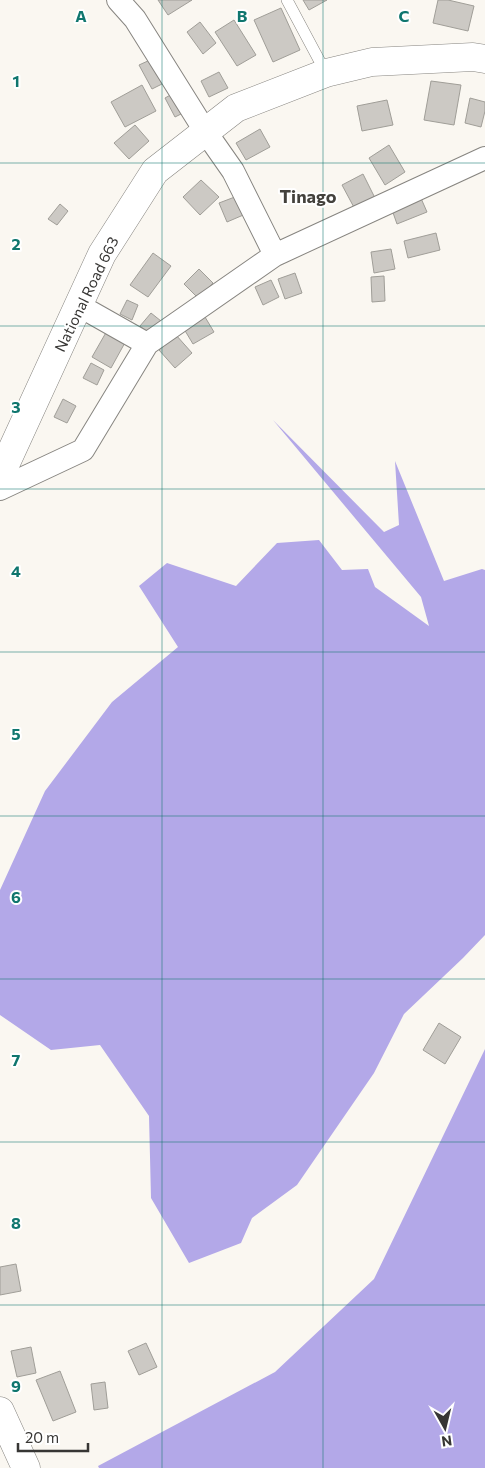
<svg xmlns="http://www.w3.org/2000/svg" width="485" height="1468" font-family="Commissioner,sans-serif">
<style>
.water{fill:#b3a8e8}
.building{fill:#ccc9c4;stroke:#a09e98}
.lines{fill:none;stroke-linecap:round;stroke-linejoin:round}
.lane-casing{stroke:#878580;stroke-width:12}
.street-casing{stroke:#878580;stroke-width:24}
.primary-casing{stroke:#878580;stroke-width:29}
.lane{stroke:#fff;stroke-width:11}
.street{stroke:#fff;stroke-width:22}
.primary{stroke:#fff;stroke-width:28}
.grid{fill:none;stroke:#0f766e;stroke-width:1;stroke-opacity:0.55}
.labels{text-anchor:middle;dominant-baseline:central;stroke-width:4;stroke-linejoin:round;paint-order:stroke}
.street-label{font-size:15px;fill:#373634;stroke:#fff}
.quarter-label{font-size:18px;font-weight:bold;fill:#43413c;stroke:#fff}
.grid-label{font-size:16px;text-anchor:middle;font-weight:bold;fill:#0f766e;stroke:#fff;stroke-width:4;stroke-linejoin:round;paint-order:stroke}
</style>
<rect width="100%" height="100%" fill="#faf7f1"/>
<path class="water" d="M273 420 384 532 399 525 395 461 444 581 482 569 485 570V935L463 958 404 1014 374 1073 297 1185 252 1218 241 1243 189 1263 151 1198 149 1116 100 1045 51 1050 0 1015V890L45 791 112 702 178 647 139 586 167 563 236 586 277 543 319 540 342 570 368 569 375 587 429 626 421 597Z
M485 1049V1468H99L98 1466 275 1372 374 1279Z"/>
<path class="building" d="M158 0H192L168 15Z
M303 0H327L309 10Z
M438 0H448L474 6 468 31 433 23Z
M281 8 300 50 273 62 254 20Z
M234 20 256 55 237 66 215 32Z
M200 22 216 43 203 54 187 32Z
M150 60 162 84 152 89 139 65Z
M219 72 228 88 209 97 201 81Z
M431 81 461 85 454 125 424 120Z
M142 85 156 111 125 127 111 102Z
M174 93 185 112 175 117 165 98Z
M470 98 485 102V111L481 127 465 123Z
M387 100 393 125 362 131 357 106Z
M135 125 149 141 129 159 114 143Z
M260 129 270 147 246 160 236 143Z
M389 145 405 172 385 185 369 158Z
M363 174 377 202 357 213 342 185Z
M201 180 219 197 200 215 183 197Z
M240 195 248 213 227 222 219 203Z
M420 196 427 212 397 224 391 207Z
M60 204 68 211 57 225 48 219Z
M436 233 440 250 408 258 404 241Z
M391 249 395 269 374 273 371 252Z
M153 253 171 266 148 297 130 285Z
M199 269 213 283 198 298 184 284Z
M295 273 302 293 285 299 278 279Z
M384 276 385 301 372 302 371 277Z
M271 280 279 297 263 305 255 287Z
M127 300 138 305 132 320 120 314Z
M151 313 161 321 149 334 140 326Z
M205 317 214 332 193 344 184 329Z
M108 329 127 339 111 368 92 357Z
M176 335 192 353 175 368 159 350Z
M91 363 104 370 97 385 83 378Z
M63 399 76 406 67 423 54 417Z
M439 1023 461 1037 445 1064 423 1050Z
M16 1264 21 1291 0 1295V1267Z
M146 1343 157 1367 139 1375 128 1351Z
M31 1347 36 1373 17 1377 11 1351Z
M60 1371 76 1412 53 1421 36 1380Z
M105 1382 108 1408 94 1410 91 1384Z"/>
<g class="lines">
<defs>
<path id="lane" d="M287 0 326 73"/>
<path id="street" d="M118 0 135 19 205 131 233 171 275 255
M78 305 147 344
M0 489 83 450 147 344 275 255 485 158"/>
<path id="primary" d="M0 476 102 254 155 171 236 108 326 73 372 62 473 57 485 59
M0 1411 26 1468"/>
</defs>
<use href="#lane" class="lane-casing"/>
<use href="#street" class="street-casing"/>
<use href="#primary" class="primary-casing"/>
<use href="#lane" class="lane"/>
<use href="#street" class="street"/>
<use href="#primary" class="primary"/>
</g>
<path class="grid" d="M162 0V1468M323 0V1468M0 163H485M0 326H485M0 489H485M0 652H485M0 816H485M0 979H485M0 1142H485M0 1305H485"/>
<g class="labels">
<g class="street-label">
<text transform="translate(86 294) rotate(-64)">National Road 663</text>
</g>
<g class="quarter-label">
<text x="308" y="196">Tinago</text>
</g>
</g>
<g class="grid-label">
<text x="81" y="22">A</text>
<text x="242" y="22">B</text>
<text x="404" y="22">C</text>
<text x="16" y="87">1</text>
<text x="16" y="250">2</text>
<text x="16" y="413">3</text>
<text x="16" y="577">4</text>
<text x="16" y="740">5</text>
<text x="16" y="903">6</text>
<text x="16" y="1066">7</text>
<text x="16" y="1229">8</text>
<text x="16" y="1392">9</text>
</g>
<g transform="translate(445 1428) rotate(172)" stroke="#ffffff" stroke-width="4" paint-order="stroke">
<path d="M0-4L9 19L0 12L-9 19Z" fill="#373634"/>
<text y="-8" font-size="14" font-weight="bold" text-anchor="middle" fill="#373634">N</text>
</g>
<path d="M18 1443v8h70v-8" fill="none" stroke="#373634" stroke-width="2.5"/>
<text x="25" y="1443" font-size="15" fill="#373634" stroke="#ffffff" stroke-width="4" paint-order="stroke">20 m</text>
</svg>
